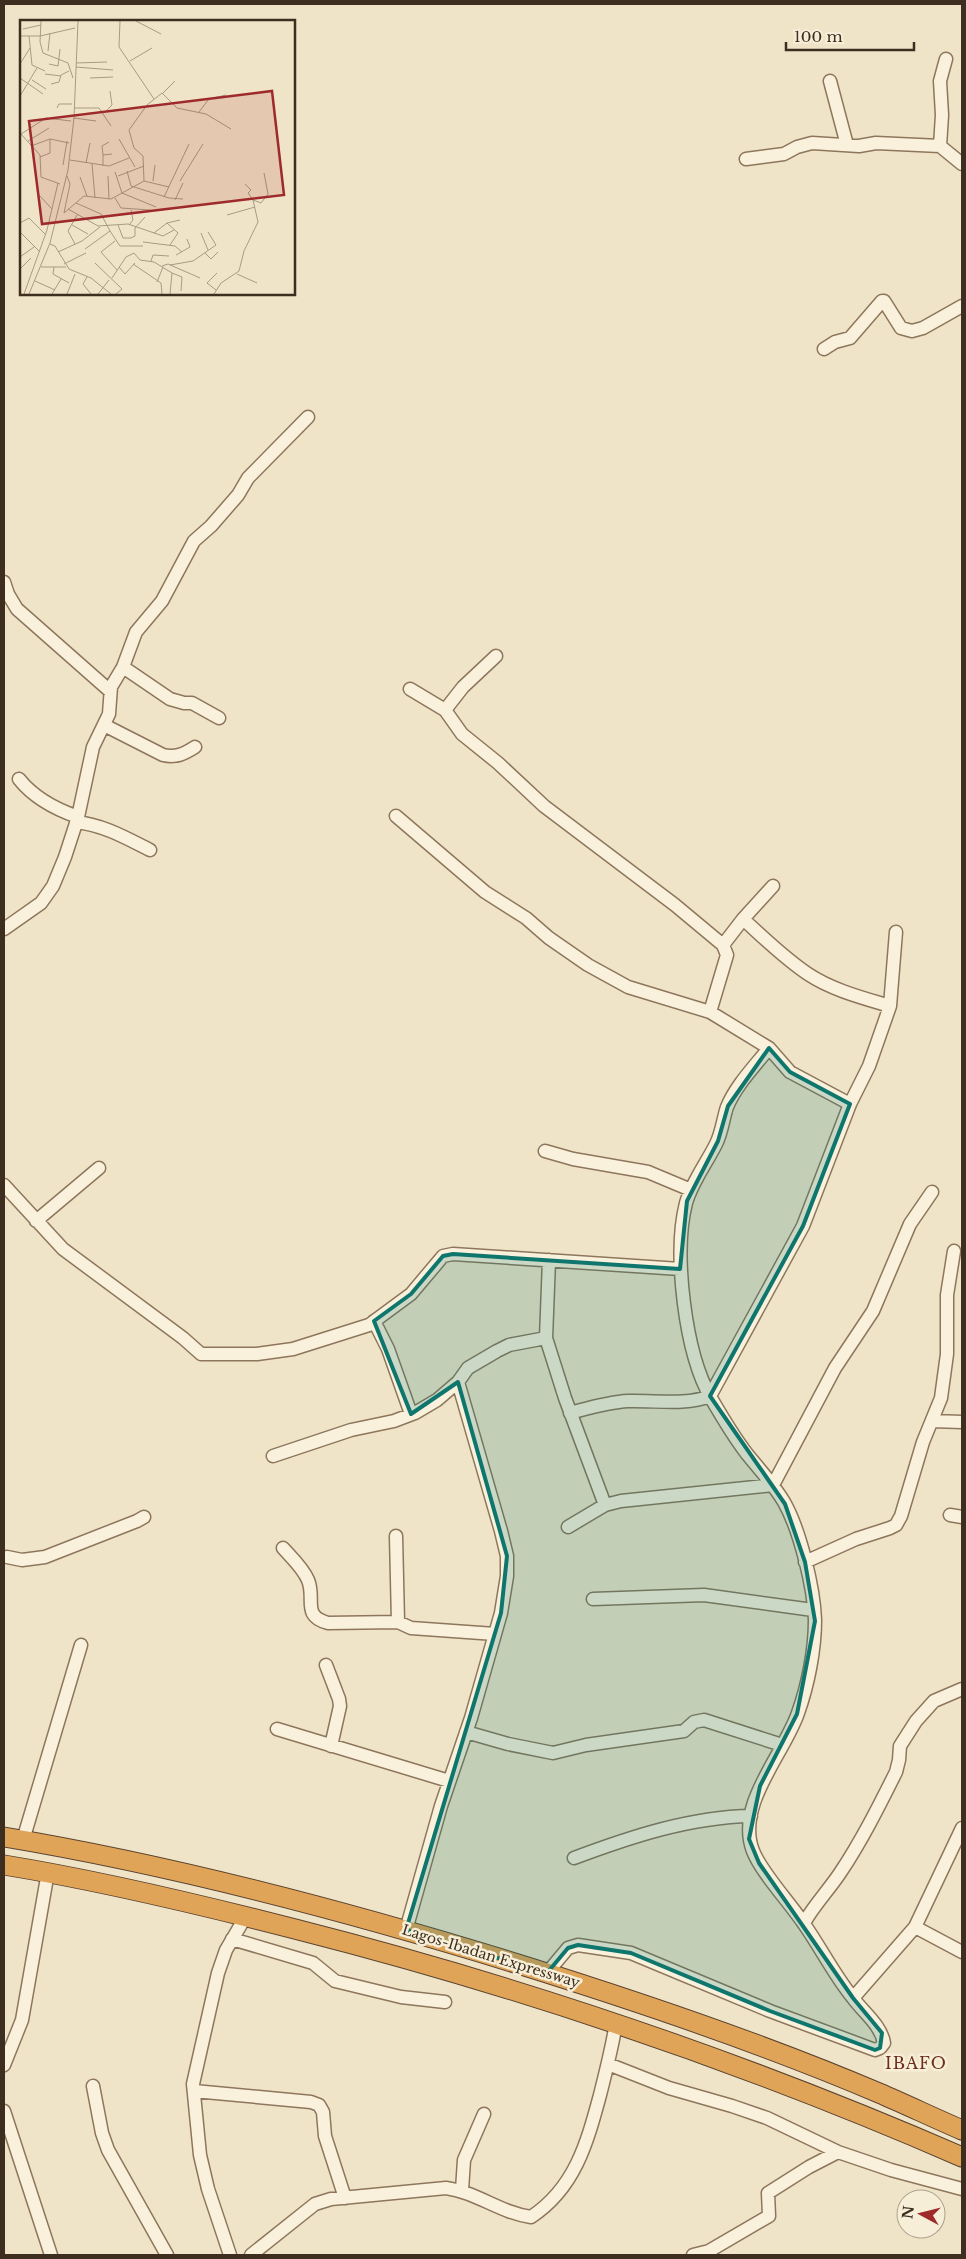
<svg xmlns="http://www.w3.org/2000/svg" width="966" height="2259" font-family="'Libre Baskerville',serif">
<style>
.lines{fill:none;stroke-linecap:round;stroke-linejoin:round}
.minor-casing{stroke:#8d765c;stroke-width:15}
.highway-casing{stroke:#5b4430;stroke-width:21}
.minor{stroke:#faf1dc;stroke-width:12}
.highway{stroke:#e0a458;stroke-width:19}
.marked{fill:#0f766e;fill-opacity:0.2;stroke:#0f766e;stroke-width:4;stroke-linejoin:round}
.labels{text-anchor:middle;dominant-baseline:central;stroke-width:5;stroke-linejoin:round;paint-order:stroke}
.street-label{font-size:14px;fill:#3d2e20;stroke:#f7eed8}
.quarter-label{font-size:16px;letter-spacing:1px;fill:#6b2e1e;stroke:#f7eed8}
.inset-road{fill:none;stroke:#a89b85;stroke-width:1}
.view{fill:#9e2a2b;fill-opacity:0.15;stroke:#9e2a2b;stroke-width:2.5}
.inset-edge{fill:none;stroke:#3d2e20;stroke-width:2.5}
</style>
<rect width="100%" height="100%" fill="#f0e4c8"/>
<g class="lines">
<defs>
<path id="minor" d="M830 81 847 145
M940 146 942 115 940 81 946 59
M746 159 784 154 797 147 812 143 859 146 876 143 940 146 962 164
M824 349 835 342 850 338 882 301H884L901 328 912 331 923 328 962 306
M4 582 8 594 17 609 110 691
M123 667 170 699 184 703H192L219 718
M410 689 445 710 462 734 498 763 544 806 675 905 723 945 727 955 710 1012
M445 710 463 687 496 656
M104 725 163 755C176 758 184 754 195 747
M19 779C34 798 55 809 78 817
M396 816 485 892 526 918 549 938 588 965 628 987 710 1012 769 1048 790 1072 850 1104
M76 822C104 825 126 838 150 850
M743 919C764 938 784 958 808 974 832 990 863 998 890 1006
M4 929 41 903 53 886 65 857 78 817 93 747 109 714 111 687 123 667 136 632 162 601 194 541 211 526 238 495 248 478 308 417
M723 945 743 919 773 886
M545 1151 573 1159 648 1172 691 1190
M4 1185 63 1249 183 1338 201 1354H257L293 1349 369 1325 411 1294 443 1256 453 1254 680 1269
M36 1221 99 1168
M549 1260 546 1338 565 1398 605 1505
M374 1321 388 1349 411 1414
M570 1413C589 1408 608 1402 628 1401 655 1400 685 1406 710 1396L803 1226 850 1104 869 1066 890 1006 896 932
M932 1421 962 1422
M273 1456 351 1430 394 1421 415 1413 437 1400 458 1382 468 1368 497 1351 509 1345 546 1338
M773 1485 835 1368 873 1311 910 1224 932 1192
M950 1515 962 1517
M568 1527 605 1505 621 1501 773 1485
M396 1536 398 1622 411 1628 495 1634
M283 1548C292 1558 303 1568 308 1580 316 1599 301 1616 328 1623L398 1622
M7 1557 22 1560 45 1557 137 1521 144 1517
M805 1562 856 1539 890 1528 896 1525 901 1516 923 1442 941 1398 947 1354V1295L954 1251
M593 1599 704 1595 813 1610
M326 1665 339 1699 340 1706 331 1746
M277 1729 449 1781
M466 1732 508 1744 553 1753 586 1745 684 1731 694 1722 704 1720 782 1745
M23 1840 81 1645
M574 1858C630 1837 690 1817 751 1816
M804 1923C814 1905 828 1891 840 1873 861 1842 879 1806 896 1772L899 1760 900 1746 916 1721 934 1701 962 1689
M915 1927 962 1952
M406 1930 441 1806 471 1718 501 1613 507 1576V1556L501 1531 458 1382
M232 1939 313 1963 335 1981 401 1997 445 2002
M547 1973 568 1948 578 1945 631 1953 770 2011 875 2050 880 2048 884 2043C881 2025 863 2012 853 1998 834 1975 821 1948 804 1924 790 1903 761 1872 753 1851 735 1805 784 1754 798 1713 808 1685 815 1650 815 1620 814 1588 800 1530 784 1502 774 1485 760 1470 747 1454 734 1437 722 1417 711 1398 685 1353 673 1254 686 1203 692 1182 706 1164 716 1144 722 1132 723 1119 727 1107 736 1085 755 1066 769 1048
M853 1998 915 1927 962 1828
M608 2064 669 2088 732 2106 767 2118 838 2152 891 2170 962 2189
M4 2065 22 2020 48 1872
M93 2086 102 2133 108 2150 167 2255
M194 2091 311 2102 319 2105 323 2112 325 2136 345 2198
M4 2111 51 2255
M462 2190 464 2160 484 2114
M230 2255 208 2189 200 2155 193 2084 218 1973 226 1950 246 1916
M251 2255 315 2204 331 2199 446 2188C476 2192 501 2213 531 2217 575 2188 587 2143 600 2095 606 2071 612 2048 616 2023
M693 2255 709 2251 769 2216 768 2193 809 2167 838 2152"/>
<path id="highway" d="M4 1837C178 1866 350 1912 518 1964 640 2002 762 2043 879 2093 907 2105 934 2118 962 2130
M4 1865C102 1881 198 1904 295 1929 523 1987 746 2063 962 2157"/>
</defs>
<use href="#minor" class="minor-casing"/>
<use href="#highway" class="highway-casing"/>
<use href="#minor" class="minor"/>
<use href="#highway" class="highway"/>
</g>
<path class="marked" d="M769 1048 790 1072 850 1104 803 1226 710 1396 785 1504 805 1562 815 1621 797 1714 760 1786 749 1839 759 1863 853 1998 882 2033 880 2048 875 2050 770 2011 631 1953 578 1945 568 1948 547 1973 406 1930 501 1613 507 1556 458 1382 411 1414 374 1321 411 1294 443 1256 453 1254 680 1269 687 1201 718 1141 728 1106Z"/>
<g class="labels">
<g class="street-label">
<text transform="translate(491 1956) rotate(17)">Lagos-Ibadan Expressway</text>
</g>
<g class="quarter-label">
<text x="916" y="2063">IBAFO</text>
</g>
</g>
<g transform="translate(20 20)">
<rect width="275" height="275" fill="#f0e4c8"/>
<path class="inset-road" d="M21 1 20 22 23 33 48 43 53 58M100 1 99 27 134 79M116 1 141 14M3 9 21 5M0 16H20L55 8M9 16 12 45 25 51M28 31 30 13M110 41 132 28M56 43 87 42M0 44 10 28M29 44 38 46 40 29M56 47 93 50M25 54 41 56M0 58 23 74M70 58 93 57M12 60 26 69M31 64 39 62 41 55 49 51M143 73 155 61M0 76 17 48M37 88 39 84H52M55 88H79L91 106M85 92 92 85 90 71M179 92 189 79 206 75M54 98 76 101M0 113 20 135 21 157 40 164M1 114 26 98 51 101M99 119 115 147M8 121 29 108M11 126 30 119 49 123M83 135 82 126 89 122M20 137 30 133V119M50 140 89 146 109 138M66 143 70 123M72 144 75 178M43 145 47 121M83 146V135L92 134M107 151 111 166 149 178 163 179M95 152 102 173M88 156 89 179M98 156 124 146M60 157 67 176M124 161 123 136 114 128 109 110 127 85 142 73 157 88 186 94 211 109M133 161 135 145M160 161 183 124M225 164 231 170 228 173 233 180M102 173 136 187M19 175 32 189M144 177 169 124M95 178 101 188 130 190M155 180 163 163M56 183 81 194 90 211 65 229M48 189 78 206 108 204 143 216 154 210M44 193 64 176 91 179 124 161 149 167M44 193 50 164 47 156M207 195 235 187M0 203 9 198 26 215M147 203 158 213 150 225M52 205 68 214M98 205 103 218H111L115 216V208L125 197M109 205 113 200 111 190M90 211 100 226H123M0 212 20 232M134 213 147 203 160 200M181 213 188 230M95 221 81 232 97 250M123 222 155 226 162 232M30 224 35 226 49 249 71 258 91 274M55 224 48 211 57 195M38 232 62 221 80 207M185 233 191 239 198 232M156 235 170 227 167 219M0 237 14 227M131 241 133 235 149 236M75 243 102 269 96 274M44 244 66 233M113 244 141 263 142 274M150 245 173 241 196 225 188 212M142 246 148 244 180 258M21 247H46M34 247 33 254 49 263M99 247 105 254 115 243M0 249 11 238M152 253 162 257 161 271M217 254 237 263M67 257 63 264 71 274M92 258 106 237 114 233 120 240 134 242 152 253 150 274M15 261 35 270M137 262 143 247M196 270 187 263 197 253M4 274 27 210 38 163M9 274 30 223 48 150 54 98 58 1M32 274 41 259M47 274 55 254M78 274 89 260M194 274 201 263 219 251 224 231 238 202 233 180 241 183 248 174 244 153"/>
<path class="view" d="M252 71 264 175 22 204 9 101Z"/>
<rect width="275" height="275" class="inset-edge"/>
</g>
<rect width="966" height="2259" fill="none" stroke="#3d2e20" stroke-width="10"/>
<g transform="translate(921 2214) rotate(277)"><circle r="24" fill="#f7eed8" stroke="#ada18e"/>
<path d="M0-4L9 19L0 12L-9 19Z" fill="#9e2a2b"/>
<text y="-8" font-size="14" font-weight="bold" text-anchor="middle" fill="#3d2e20">N</text>
</g>
<path d="M786 42v8h128v-8" fill="none" stroke="#3d2e20" stroke-width="2.5"/>
<text x="794" y="42" font-size="15" fill="#3d2e20" stroke="#f7eed8" stroke-width="4" paint-order="stroke">100 m</text>
</svg>
